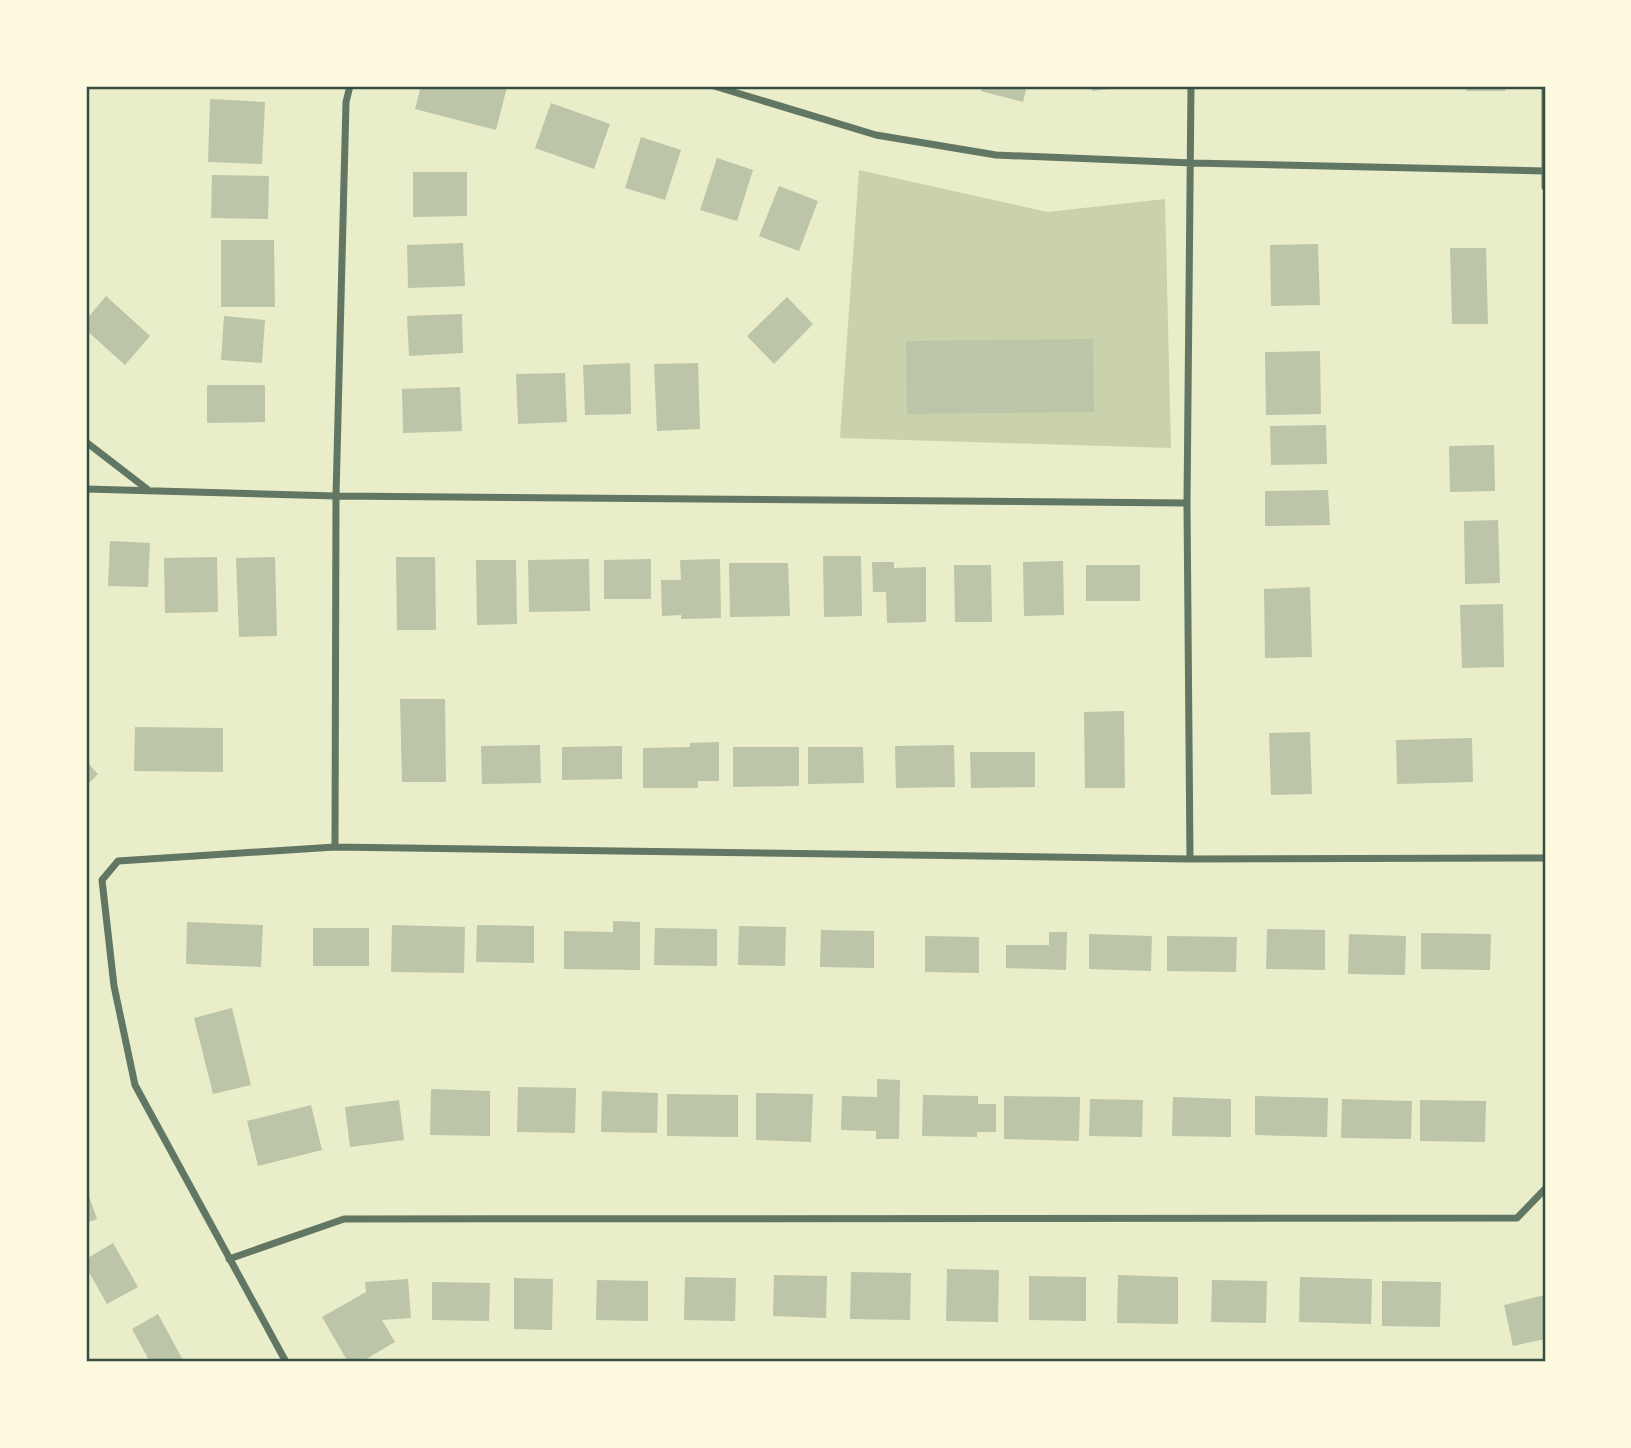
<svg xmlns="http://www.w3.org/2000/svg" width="1631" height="1448" font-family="Barlow,sans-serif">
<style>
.green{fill:#cad2ad}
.building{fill:#bcc5a7}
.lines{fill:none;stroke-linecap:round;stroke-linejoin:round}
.minor{stroke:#617663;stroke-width:7}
.neatline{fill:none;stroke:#344e41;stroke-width:2.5}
</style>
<rect width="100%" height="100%" fill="#e9edc9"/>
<path class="green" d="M859 170 1047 212 1165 199 1171 448 840 438Z"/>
<path class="building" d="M421 86 507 87 496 130 415 109Z
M983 86H1027L1023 102 981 91Z
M1091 86H1118V88L1092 91Z
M1466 86H1505V91H1466Z
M210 99 265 102 262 164 208 162Z
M551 103 610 124 594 169 535 148Z
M641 137 681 150 665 200 625 188Z
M717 158 753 170 737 221 700 210Z
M413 172H467V216L413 217Z
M212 175 269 176 268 219 211 218Z
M779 186 818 201 799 251 759 236Z
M221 240H274L275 307H221Z
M463 243 465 286 408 288 407 245Z
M1318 244 1320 305 1271 306 1270 245Z
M1450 248H1486L1488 324H1452Z
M106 296 150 336 125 365 86 330V320Z
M787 297 813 324 774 364 747 336Z
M462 314 463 353 409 356 407 316Z
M224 316 265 320 262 363 221 360Z
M1093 339 1094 412 907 414 906 341Z
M1320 351 1321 414 1266 415 1265 352Z
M630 363 631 414 585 415 583 365Z
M698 363 700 429 657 431 654 364Z
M565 373 567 422 518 424 516 374Z
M207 385H265V422L207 423Z
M460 387 462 431 403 433 402 389Z
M1326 425 1327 464 1271 465 1270 426Z
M1494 445 1495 491 1450 492 1449 446Z
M1328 490 1330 525 1265 526V491Z
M1498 520 1500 583 1465 584 1464 521Z
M110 541 150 543 148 587 108 586Z
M823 556H861L862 616 824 617Z
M217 557 218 612 165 613 164 558Z
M275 557 277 636 239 637 236 558Z
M396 557H435L436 630H397Z
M589 559 590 611 529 612 528 560Z
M651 559V599H604V560Z
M720 559 721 618 681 619V615L662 616 661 580H681L680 560Z
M476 560H516L517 624 477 625Z
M1063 561 1064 615 1024 616 1023 562Z
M872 562H894V568L926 567V622L887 623 886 592H873Z
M729 563H788L790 616 730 617Z
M954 565H991L992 622H955Z
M1086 565H1140V601H1086Z
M1310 587 1312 657 1265 658 1264 589Z
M1503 604 1504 667 1462 668 1460 605Z
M400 699H445L446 782H402Z
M1124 711 1125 788H1085L1084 712Z
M135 727 223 728V772L134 771Z
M1310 732 1312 794 1271 795 1269 733Z
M1472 738 1473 782 1397 784 1396 740Z
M719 742V781H698V788H643V748L690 747V743Z
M540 745 541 783 482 784 481 746Z
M954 745 955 787 896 788 895 746Z
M622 746V779L562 780V747Z
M733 747H799V786L733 787Z
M808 747H863L864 783 808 784Z
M970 752H1035V787L971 788Z
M86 761 98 774 86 786Z
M613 921 640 922V970L564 969V931L613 932Z
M187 922 263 925 261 967 186 964Z
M392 925 465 927 464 973 391 972Z
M477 925 534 926V963L476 962Z
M739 926 786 927 785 966 738 965Z
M313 928H369V966H313Z
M655 928 717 929V966L654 965Z
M1267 929 1325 930V970L1266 969Z
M821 930 874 931V968L820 967Z
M1049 932H1067L1066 970 1006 968V945H1049Z
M1421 933 1491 934 1490 970 1421 969Z
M1089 934 1152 936 1151 971 1089 969Z
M1349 934 1406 936 1405 975 1348 974Z
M925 936 979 937V973L925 972Z
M1167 936 1237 937 1236 972 1167 971Z
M232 1008 251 1085 213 1094 194 1018Z
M877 1079 900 1080 899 1139H876V1131L841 1130 842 1096 877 1097Z
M518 1087 576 1088 575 1133 517 1132Z
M431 1089 490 1091V1136L430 1135Z
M602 1091 658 1093 657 1133 601 1132Z
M756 1093 813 1094 811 1142 756 1140Z
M667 1094 738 1095V1137L667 1136Z
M923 1095 978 1096V1104H996V1132H977V1137L922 1136Z
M1004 1096 1080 1097 1079 1141 1004 1139Z
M1255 1096 1328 1098 1327 1137 1255 1135Z
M1173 1097 1231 1099V1137L1172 1136Z
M1090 1099 1143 1100 1142 1137 1089 1136Z
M1342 1099 1412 1101 1411 1139 1341 1138Z
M399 1100 404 1140 350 1147 345 1107Z
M1420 1100 1486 1101 1485 1142 1420 1141Z
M311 1105 322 1150 258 1166 247 1121Z
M86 1188 97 1219 86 1223Z
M113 1243 138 1287 107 1304 86 1267V1259Z
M947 1269 999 1270 998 1322 946 1321Z
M851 1272 911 1273 910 1320 850 1319Z
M774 1275 827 1276 826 1318 773 1316Z
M1118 1275 1178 1277V1324L1117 1323Z
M1029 1276 1086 1277V1321L1029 1320Z
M685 1277 736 1278 735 1321 684 1320Z
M1300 1277 1372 1279 1371 1324 1299 1322Z
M514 1278 553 1279 552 1330 514 1329Z
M408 1279 411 1318 382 1320 395 1342 361 1362H348L322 1317 366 1292 365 1282Z
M597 1280 648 1281V1321L596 1320Z
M1212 1280 1267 1281 1266 1323 1211 1322Z
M1382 1281 1441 1282 1440 1327 1382 1326Z
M432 1282 490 1283 489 1321 432 1320Z
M1545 1295V1339L1513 1346 1504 1305Z
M158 1314 184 1362H150L132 1329Z"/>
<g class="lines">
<path class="minor" d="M714 86 876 135 996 155 1192 163 1545 171
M1545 86V187
M86 442 147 489
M86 489 336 496 1187 503
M335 847 336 496 346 102 350 86
M1190 859 1187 503 1191 86
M229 1259 344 1219 1517 1218 1545 1189
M286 1362 135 1085 114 986 102 880 118 861 335 847 1190 859 1545 858"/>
</g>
<rect width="1631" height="1448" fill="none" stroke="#fefae0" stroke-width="175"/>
<rect x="88" y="88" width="1456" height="1272" class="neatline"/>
</svg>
